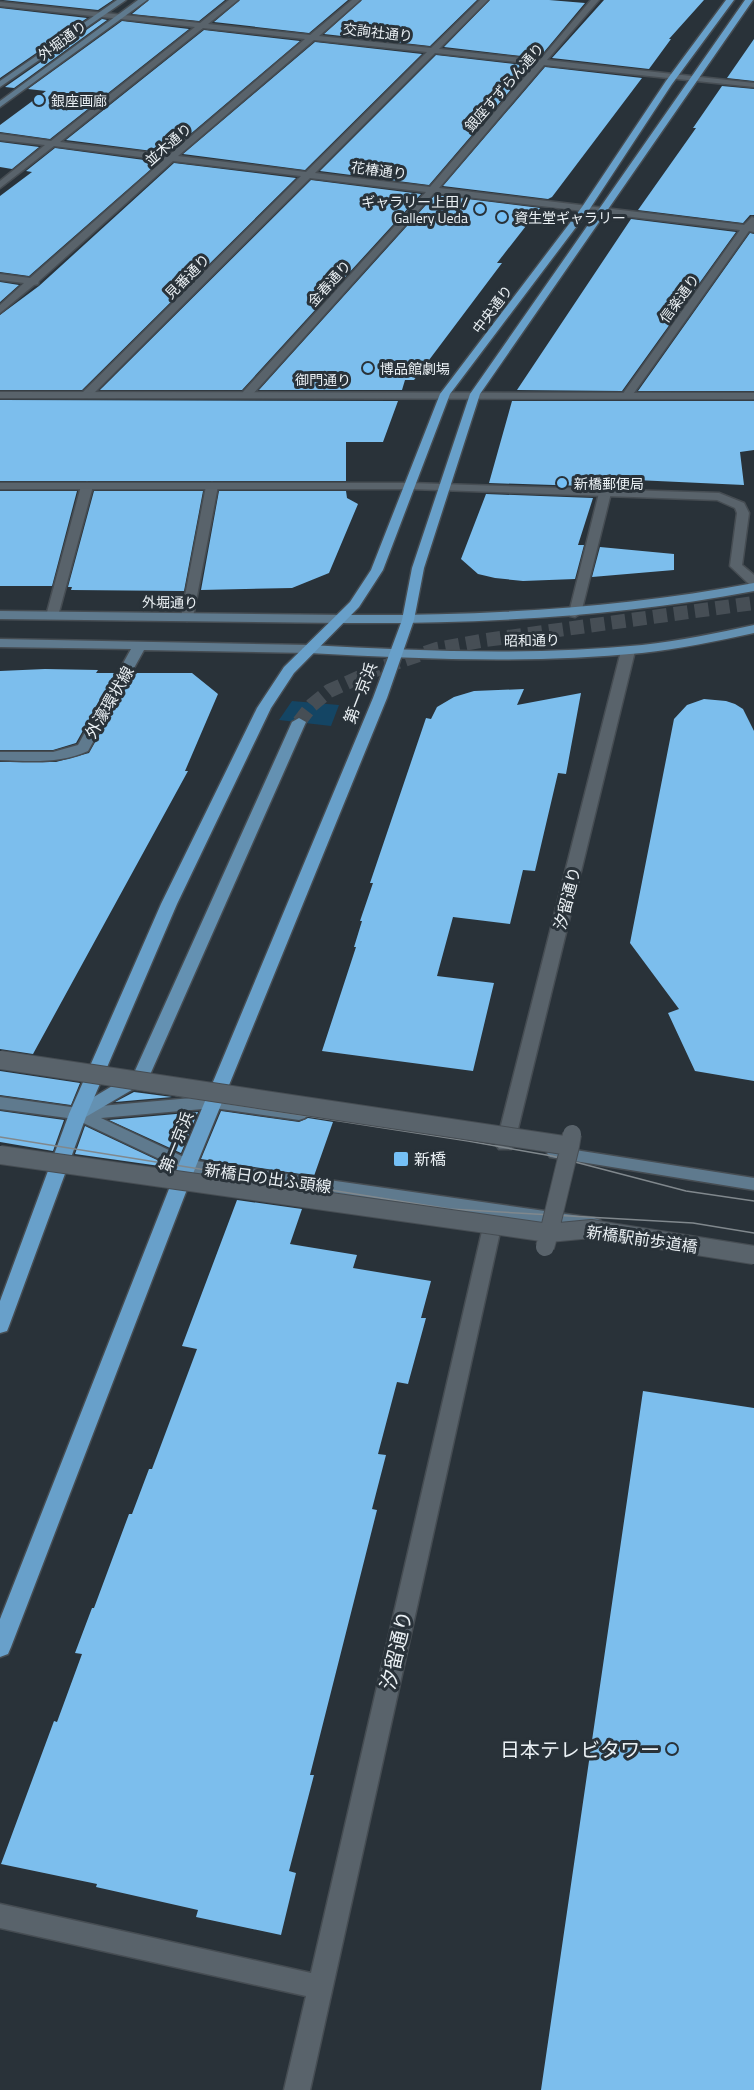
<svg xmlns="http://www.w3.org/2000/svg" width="754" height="2090" font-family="'Titillium Web','Noto Sans JP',sans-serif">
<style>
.green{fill:#144564}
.building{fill:#7cbeed}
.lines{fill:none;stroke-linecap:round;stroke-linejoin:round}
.primary-tunnel{stroke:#464e55;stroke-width:14;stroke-dasharray:14 7;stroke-linecap:butt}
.service-casing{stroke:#464d53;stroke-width:3}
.minor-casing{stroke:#464d53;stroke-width:3}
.tertiary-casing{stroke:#464d53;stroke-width:3}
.secondary-casing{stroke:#464d53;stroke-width:3}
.primary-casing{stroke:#464d53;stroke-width:3}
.trunk-casing{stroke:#464d53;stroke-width:3}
.service{fill:#59636b;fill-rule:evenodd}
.minor{fill:#59636b;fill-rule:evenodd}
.tertiary{fill:#59636b;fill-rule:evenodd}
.secondary{fill:#5f7a8e;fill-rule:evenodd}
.primary{fill:#6491b2;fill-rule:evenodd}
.trunk{fill:#68a0ca;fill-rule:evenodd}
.tram{stroke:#80888d;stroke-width:1.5}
.pedestrian-bridge-casing{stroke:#464d53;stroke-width:20;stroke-linecap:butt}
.pedestrian-bridge{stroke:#59636b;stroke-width:18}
.poi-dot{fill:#75c0f6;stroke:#293239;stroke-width:2}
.labels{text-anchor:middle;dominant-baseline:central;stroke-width:6;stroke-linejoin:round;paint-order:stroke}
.far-street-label{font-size:14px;fill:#eaf0f4;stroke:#293239}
.far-poi-label{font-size:14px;fill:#eaf0f4;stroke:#293239;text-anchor:start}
.street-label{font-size:16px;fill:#eaf0f4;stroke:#293239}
.poi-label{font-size:16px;fill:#eaf0f4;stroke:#293239;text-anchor:start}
.near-street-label{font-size:20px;fill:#eaf0f4;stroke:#293239}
.near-poi-label{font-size:20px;fill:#eaf0f4;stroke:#293239;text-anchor:end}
</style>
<rect width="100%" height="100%" fill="#293239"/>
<path class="green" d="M292 701 339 705 331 726 279 720Z"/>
<path class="building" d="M3 0H113L98 10Z
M149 0H225L199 21 132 14Z
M240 0H348L309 33 214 22Z
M362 0H477L430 46 324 34Z
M490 0H549L585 3 539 58 444 47Z
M604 0H704L669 39H671L649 69 552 58Z
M0 8 87 18 0 78Z
M102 19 107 20 14 88 5 87Z
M122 21 189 29 50 139 0 132V125L46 91 28 89Z
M204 30 300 41 168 153 66 140Z
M754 39V81L727 78Z
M315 42 422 54 305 170 183 154Z
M436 55 531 66 429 185 320 171Z
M545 67 642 78 552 197 548 199 443 186Z
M722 86 754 89V215H750L743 223 638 210 696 128H693Z
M0 142 39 147 12 169 0 167Z
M55 148 159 162 29 276 0 272V196L32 172 26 171Z
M174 163 296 178 82 390H0V315L39 286Z
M311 180 421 194 242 390H100Z
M435 195 540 208 497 263H502L414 380H405L402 390H259Z
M631 219 736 232 622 391 517 390Z
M750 233 754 234V391H638Z
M0 282 19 285 0 302Z
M0 400 398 401 383 442H346V481H0Z
M512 401H754V450L740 452 744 485 614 479V487L489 483Z
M0 491H77L52 586H0Z
M94 491H203L184 591 71 590 72 587H68Z
M219 491H346L347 498 358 504 329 573 292 588 201 590Z
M486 494 593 498 578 545H584L575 579 523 581 495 578 478 574 461 559Z
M600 547 674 554V570L592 577Z
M45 669 98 670 96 673H115L76 743 53 750H0V671Z
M134 673H192L218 694 185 771H188L33 1054 0 1049V762H56L89 753Z
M524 689 517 705 581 693 566 774 558 773 535 871 523 870 510 924 453 917 437 976 494 983 473 1071 322 1051 356 947H354L362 921H360L373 883H370L426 718 431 719 437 707 454 697 474 691Z
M704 699 726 701 735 704 743 709 754 731V1081L695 1071 668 1013 679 1009 630 943 674 719 687 705Z
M0 1071 80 1083 71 1105 0 1095Z
M134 1092 172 1097 115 1102Z
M0 1111 64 1120 53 1151 0 1142Z
M221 1111 299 1122 308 1118 333 1122 314 1176 201 1159Z
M198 1112 181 1153 109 1120Z
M85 1126 174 1168 75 1154Z
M237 1200 302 1209 290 1244 357 1255 353 1268 431 1281 421 1318H426L408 1384 397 1382 378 1454 386 1455 372 1509 377 1510 310 1775H314L289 1871 296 1873 281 1935 196 1917 198 1910 96 1887 97 1884 1 1864 54 1721 57 1722 82 1654 75 1653 92 1608H94L129 1514H132L149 1469H152L197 1349 182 1346Z
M643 1391 754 1408V2090H541Z"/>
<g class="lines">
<path class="primary-tunnel" d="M299 722 312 705 329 691 380 668 437 649 486 640 754 603"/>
<defs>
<path id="service" d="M87 483 93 486 58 616 57 619H47L46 616 81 486Z
M212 483 218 486 193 617 187 621 181 617 206 486Z
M605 489 611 493 581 613 575 617 570 616 569 613 599 493Z"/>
<path id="minor" d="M229 0H238L208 24 310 35 352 0H360L319 36 431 48 480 0H488L439 49 540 60 591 0H599L547 60 754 83V87L544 65 439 188 744 225 752 217 754 218V232L749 231 631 397 627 398 622 395 740 230 434 193 251 396H243V392L426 192 310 178 90 397H82V393L301 176 173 161 39 281 38 284 34 285 0 313V305L24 283 0 280V274L30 278 164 160 54 146 0 188V181L45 145 0 140V134L51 141 195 27 0 6V2L200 23ZM203 28 305 39 169 155 60 142ZM314 40 427 52 306 172 178 156ZM435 53 536 64 430 187 315 173Z
M0 483H411L719 493 744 503 749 513 742 565 754 575V586L750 585 730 566 737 513 735 508 717 500 411 489H0Z
M628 647 635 651 514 1145 511 1149H499L496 1145 621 651Z
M495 1207 501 1209 504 1214 310 2090H284L306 1996 0 1928V1904L311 1973 486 1214 489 1209Z"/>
<path id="tertiary" d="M0 392 754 393V399L0 398Z"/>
<path id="secondary" d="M117 0H126L0 87V81Z
M138 0H147L0 107V101Z
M0 611 341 615 347 619 341 623 0 619Z
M0 639 309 645 316 649 309 653 144 650 88 751C60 764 30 761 0 760V752H53L78 745 131 649 0 647Z
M214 1096 299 1108 305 1110 308 1114 305 1118 299 1120 214 1108 101 1118 190 1160 594 1218 600 1220 603 1225 600 1230 594 1232 187 1172 75 1119 0 1109V1097L78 1108Z
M556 1147 754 1178V1190L550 1157 547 1153 550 1149Z"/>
<path id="primary" d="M754 583V591C617 617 480 624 341 623L335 619 341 615C480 616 617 609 754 583Z
M754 625V633C717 641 680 649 642 653 531 664 420 659 309 653L302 649 309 645C420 651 531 656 642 645 680 641 717 633 754 625Z
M299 718 306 722 149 1077 147 1081 84 1118H72L69 1114 72 1110 134 1073 292 722Z"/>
<path id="trunk" d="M726 0H734L672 84 589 210 450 394 383 570 359 607 294 673 271 708 177 904 87 1114 9 1326 7 1331 0 1333V1301L69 1114 161 904 257 708 284 667 350 602 371 570 440 394 582 207 666 81Z
M745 0H753L480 394 424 568 414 620 387 698 196 1166 11 1647 8 1654 0 1657V1619L178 1166 373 698 402 620 412 568 470 394Z"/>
</defs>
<use href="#service" class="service-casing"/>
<use href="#minor" class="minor-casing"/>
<use href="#tertiary" class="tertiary-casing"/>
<use href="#secondary" class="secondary-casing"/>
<use href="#primary" class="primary-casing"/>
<use href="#trunk" class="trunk-casing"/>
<use href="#service" class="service"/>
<use href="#minor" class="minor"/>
<use href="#tertiary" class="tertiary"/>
<use href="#secondary" class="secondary"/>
<use href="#primary" class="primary"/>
<use href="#trunk" class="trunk"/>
<path class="tram" d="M0 1068 468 1141 552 1156 686 1191 754 1201
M0 1137 449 1209 693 1223 754 1233"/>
<defs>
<path id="pedestrian-bridge" d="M0 1060 570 1146 572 1134
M570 1146 549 1233 591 1229 754 1255
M0 1155 549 1233 545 1247"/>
</defs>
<use href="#pedestrian-bridge" class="pedestrian-bridge-casing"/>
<use href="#pedestrian-bridge" class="pedestrian-bridge"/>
</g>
<g class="poi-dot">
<circle cx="39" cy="100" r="6"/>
<circle cx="480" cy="209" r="6"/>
<circle cx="502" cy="217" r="6"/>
<circle cx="368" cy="368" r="6"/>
<circle cx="562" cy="483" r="6"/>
<rect x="393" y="1151" width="16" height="16" rx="3"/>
<circle cx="672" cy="1749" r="6"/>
</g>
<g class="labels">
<g class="far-street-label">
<text transform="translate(378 32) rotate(6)">交詢社通り</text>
<text transform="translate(62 40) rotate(-36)">外堀通り</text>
<text transform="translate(504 87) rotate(-49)">銀座すずらん通り</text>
<text transform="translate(168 144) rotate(-41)">並木通り</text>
<text transform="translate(379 170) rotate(7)">花椿通り</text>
<text transform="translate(187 276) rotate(-45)">見番通り</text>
<text transform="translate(329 283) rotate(-48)">金春通り</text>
<text transform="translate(679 298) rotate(-54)">信楽通り</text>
<text transform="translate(492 309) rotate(-53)">中央通り</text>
<text x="323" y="379">御門通り</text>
<text transform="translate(170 602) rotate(1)">外堀通り</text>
<text transform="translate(532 640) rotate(-1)">昭和通り</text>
</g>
<g class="far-poi-label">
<text x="51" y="100">銀座画廊</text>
<text x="468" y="201" text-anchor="end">ギャラリー上田 /<tspan x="468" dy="16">Gallery Ueda</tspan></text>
<text x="514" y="217">資生堂ギャラリー</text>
<text x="380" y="368">博品館劇場</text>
<text x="574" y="483">新橋郵便局</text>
</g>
<g class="street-label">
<text transform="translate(360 693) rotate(-69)">第一京浜</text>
<text transform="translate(109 702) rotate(-60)">外濠環状線</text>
<text transform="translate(567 898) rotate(-76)">汐留通り</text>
<text transform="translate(176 1142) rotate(-68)">第一京浜</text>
<text transform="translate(268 1178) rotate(8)">新橋日の出ふ頭線</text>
<text transform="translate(642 1239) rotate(8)">新橋駅前歩道橋</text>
</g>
<g class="poi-label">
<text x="414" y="1159">新橋</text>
</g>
<g class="near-street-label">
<text transform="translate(396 1650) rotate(-77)">汐留通り</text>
</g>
<g class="near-poi-label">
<text x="660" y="1749">日本テレビタワー</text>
</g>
</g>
</svg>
